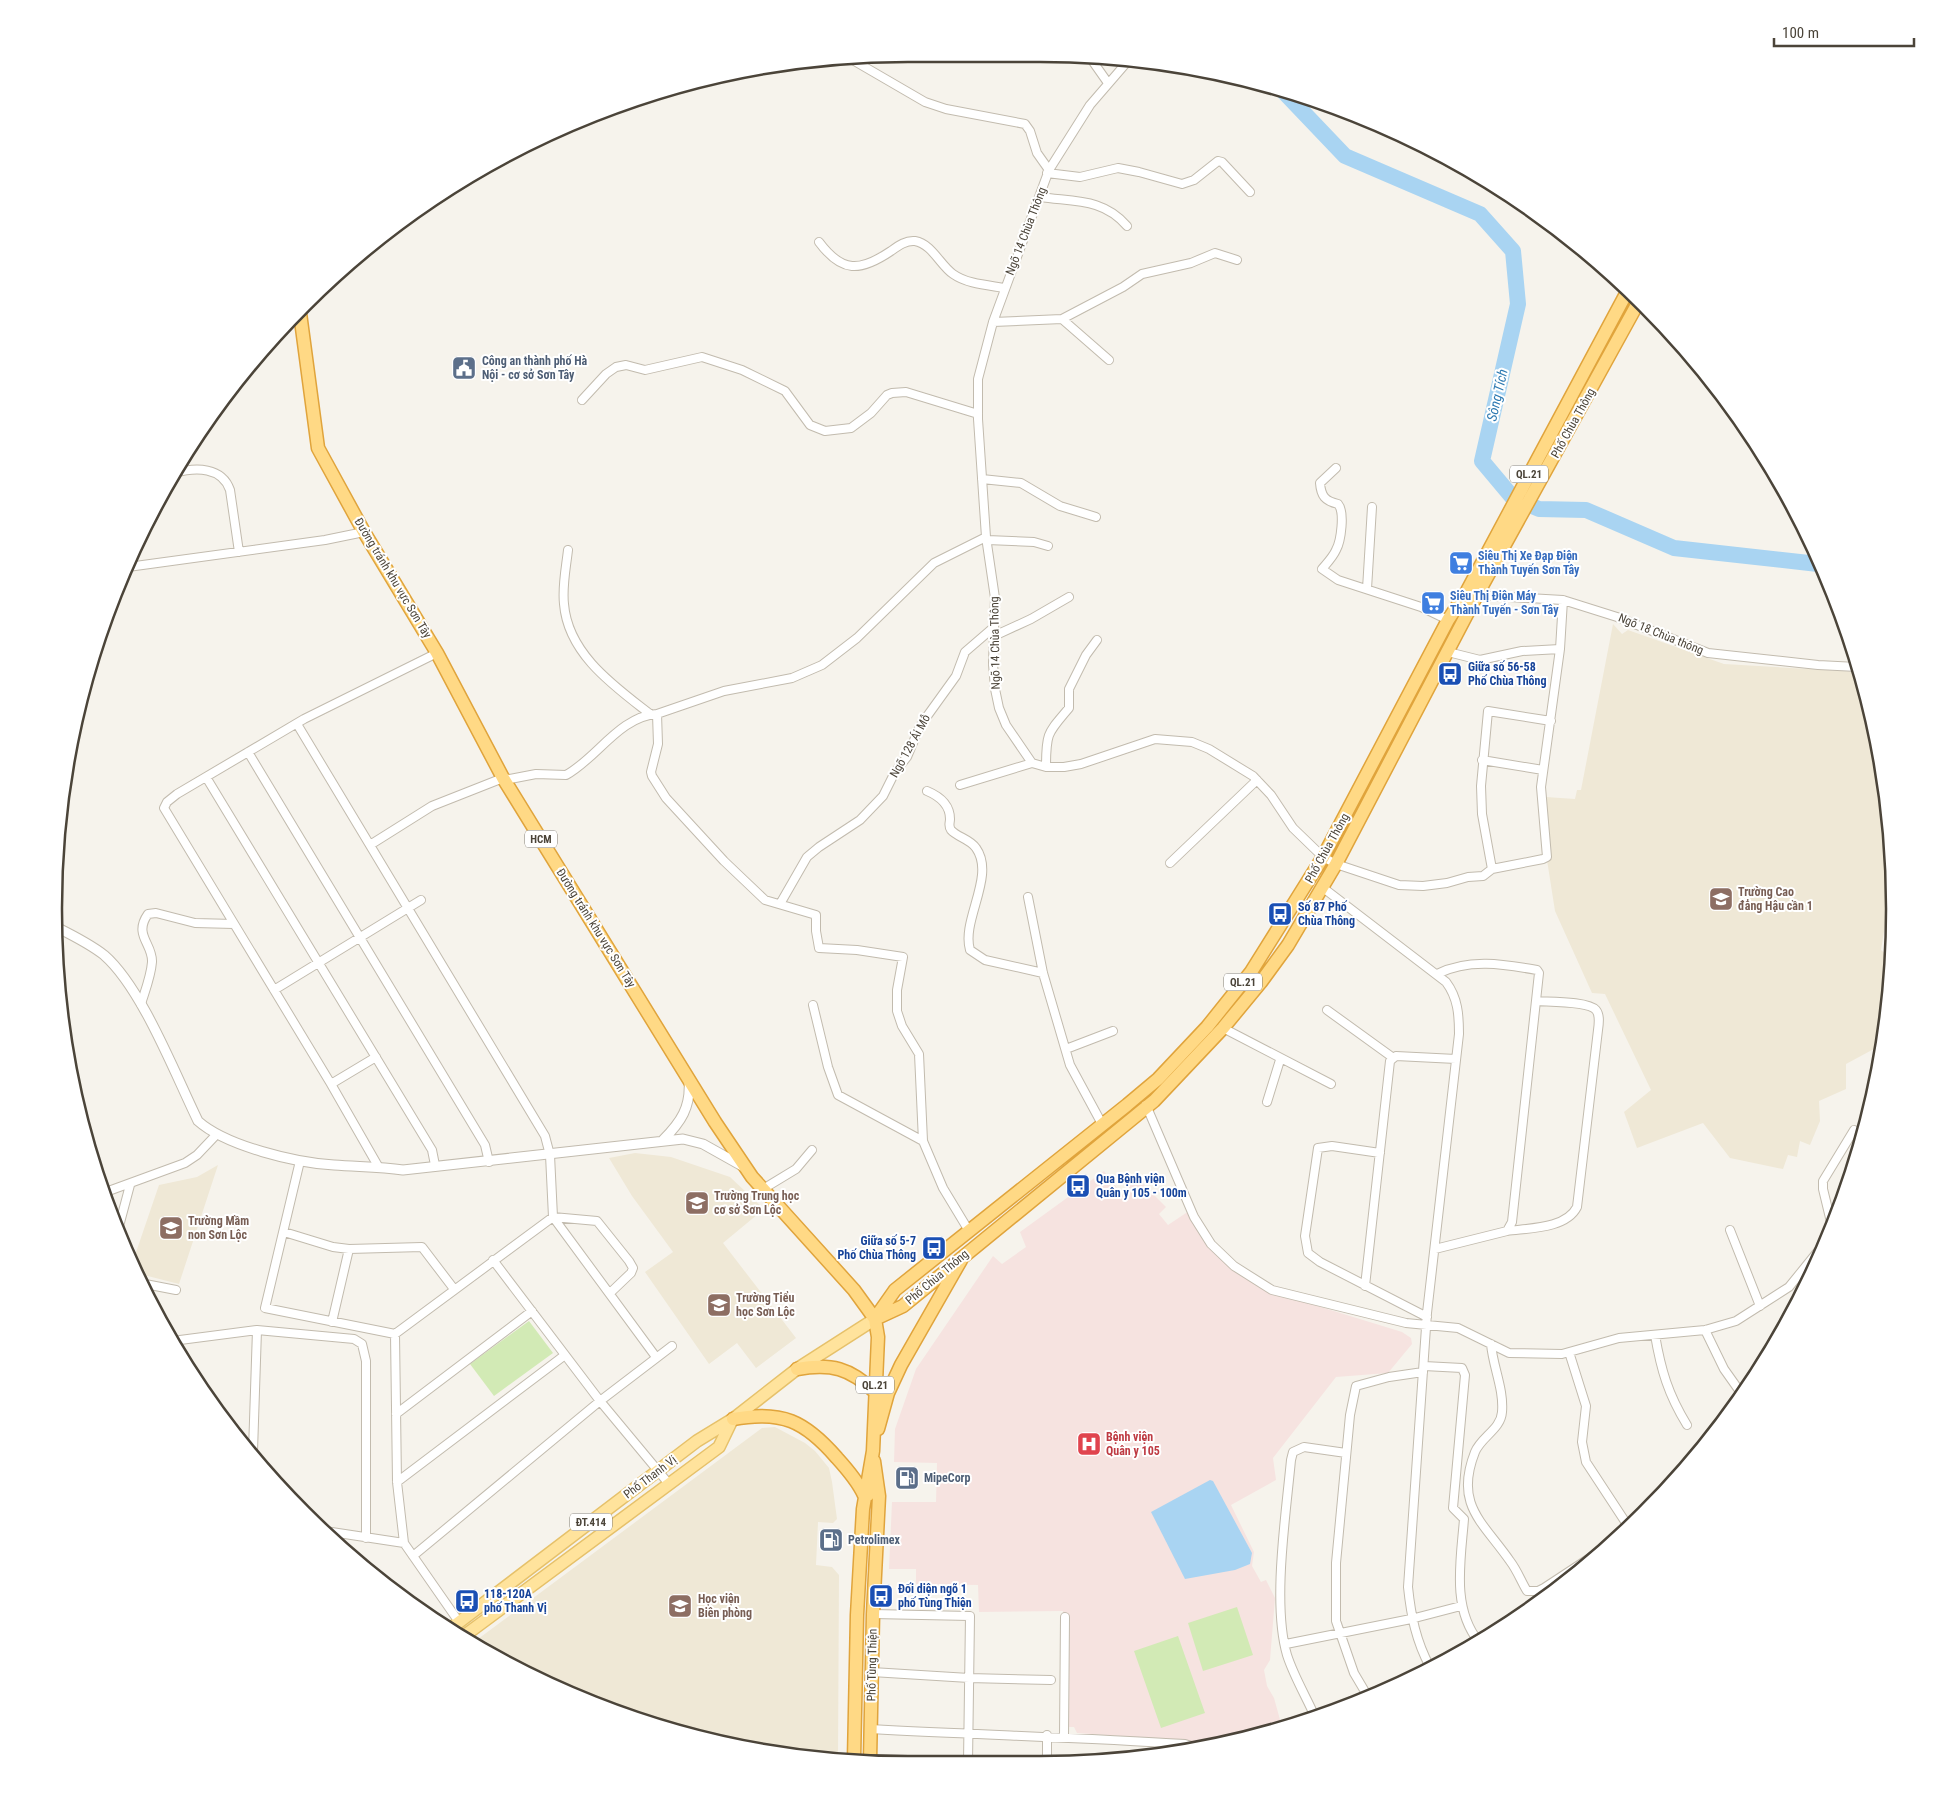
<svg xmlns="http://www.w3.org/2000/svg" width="1949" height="1818" font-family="'Roboto Condensed',sans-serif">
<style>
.education{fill:#efe8d6}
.medical{fill:#f6e3e0}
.green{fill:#d2eab5}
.water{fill:#a9d4f2}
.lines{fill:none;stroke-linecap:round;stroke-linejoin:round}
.river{stroke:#a9d4f2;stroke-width:16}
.minor-casing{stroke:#c2bbae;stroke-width:10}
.tertiary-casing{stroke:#c2bbae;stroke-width:11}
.primary-casing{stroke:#e6c16a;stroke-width:14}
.trunk-casing{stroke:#e0a43c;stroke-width:15}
.minor{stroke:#fff;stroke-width:8}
.tertiary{stroke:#fff;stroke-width:9}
.primary{stroke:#ffe39c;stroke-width:11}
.trunk{stroke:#ffd985;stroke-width:12}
.labels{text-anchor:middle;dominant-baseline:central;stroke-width:4;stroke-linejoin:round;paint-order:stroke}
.shield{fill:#fff;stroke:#817c74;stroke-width:1}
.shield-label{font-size:11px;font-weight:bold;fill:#4b4439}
.street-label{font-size:12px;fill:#4b4439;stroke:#fff}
.service-label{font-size:12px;font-weight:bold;fill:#4e5e75;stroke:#fff;text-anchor:start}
.shop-label{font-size:12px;font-weight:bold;fill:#366cbe;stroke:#fff;text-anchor:start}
.transit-label{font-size:12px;font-weight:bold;fill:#164399;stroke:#fff;text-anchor:start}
.education-label{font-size:12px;font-weight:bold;fill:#785e54;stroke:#fff;text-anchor:start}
.health-label{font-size:12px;font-weight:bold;fill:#be3a42;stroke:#fff;text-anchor:start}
.water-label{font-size:14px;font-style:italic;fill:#2e7ab2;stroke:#fff}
.rim{fill:none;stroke:#4b4439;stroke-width:2.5}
</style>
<rect width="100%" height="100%" fill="#f6f3ec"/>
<path class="education" d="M1613 624 1622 634 1628 630 1724 664 1859 672 1888 797 1891 888 1881 950 1893 960V965L1880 1049 1872 1050 1846 1064V1089L1819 1101 1820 1121 1810 1145 1800 1141 1797 1157 1788 1155 1783 1169 1730 1158 1703 1123 1637 1148 1624 1112 1651 1090 1605 994 1592 993 1555 911 1547 860 1546 797 1575 799 1577 790H1581Z
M635 1153 671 1157 730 1177 764 1209 723 1243 796 1338 756 1368 737 1343 709 1364 645 1272 673 1252 632 1196 609 1158Z
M218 1165 179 1284 136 1273 132 1264 159 1185 197 1177Z
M775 1427 805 1443 815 1451 829 1468 832 1482 837 1519 833 1523 818 1522 816 1565 832 1567 839 1575 838 1757 742 1748 581 1699 474 1642 762 1428Z"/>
<path class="medical" d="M1104 1171 1122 1195 1128 1191 1125 1185 1136 1177 1166 1207 1159 1214 1168 1225 1189 1211 1210 1246 1272 1292 1402 1332 1411 1338 1412 1344 1388 1373 1336 1377 1273 1458 1276 1480 1231 1505 1254 1552 1252 1566 1261 1582 1266 1580 1275 1598 1270 1660 1264 1670 1267 1686 1274 1698 1282 1727 1205 1744 1162 1739 1077 1733 1074 1727H1065L1063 1611 979 1612 978 1585 916 1584V1569H889L892 1502H936L937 1463 894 1462 895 1429 916 1369 993 1256 1002 1264 1026 1247 1020 1232Z"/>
<path class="green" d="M529 1321 553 1353 494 1396 470 1364Z
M1237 1607 1253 1655 1203 1671 1188 1623Z
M1178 1636 1205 1713 1161 1728 1134 1651Z"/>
<path class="water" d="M1210 1480 1213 1481 1252 1553 1250 1564 1235 1570 1185 1579 1151 1512Z"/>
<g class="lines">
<path class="river" d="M1283 91 1345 156 1480 214 1513 251 1518 304 1482 461 1513 498 1539 509 1586 510 1674 548 1818 564"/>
<defs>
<path id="minor" d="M1045 55H1051
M1089 56 1108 83
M851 59 925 102 946 109 1025 124 1030 131 1037 153 1049 170
M1128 61 1090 105 1049 170 993 322 978 379V419L986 537 995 598 993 664 995 689 999 708 1006 725 1032 763 1046 767H1064L1081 764 1155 739 1192 742 1209 749 1253 776 1271 795 1293 828 1323 857 1336 864 1399 885 1423 886 1447 883 1468 877 1483 876 1492 869 1543 859 1547 857 1541 787 1560 649 1563 600
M1047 173 1080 177 1118 168 1139 172 1182 184 1194 180 1218 161 1222 162 1250 192
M1040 197C1074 202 1103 198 1127 226
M819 242C842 273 860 272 891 251 898 246 906 240 915 241 932 244 940 265 953 274 967 284 987 285 1005 288
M1062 319 1109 360
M993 322 1062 319 1123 287 1142 274 1191 263 1215 253 1237 260
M582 400 606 374 616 367 626 365 645 370 702 357 742 370 785 391 810 425 825 431 851 428 871 413 887 395 892 393 906 392 978 414
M1336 468 1320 483C1321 496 1325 501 1338 504 1345 512 1341 541 1336 550 1333 557 1327 563 1322 569L1338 580 1421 607 1448 620
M175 473C196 467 222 467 230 490L239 552
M982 479 1021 483 1060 506 1096 517
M987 540 1034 542 1048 546
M568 550C566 568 562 586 564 604 568 654 614 686 650 714
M128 567 325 540 364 532
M1367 589 1372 507
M1475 595 1563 600 1617 617 1708 653 1818 665 1857 667
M994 636 1031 619 1069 597
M1448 652 1480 660 1522 651 1560 649
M657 714 658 744 651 772 652 776 666 798 724 861 765 900 816 915V931L819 948 857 950 903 957 897 990V1011L902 1026 919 1054 923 1141 943 1188 969 1231
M297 724 545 1136 550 1155 553 1217 656 1357
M248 752 485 1145 489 1162
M1482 760 1543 770
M1046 767C1046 732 1048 733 1069 708V689L1086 655 1097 640
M206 777 432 1150 435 1165
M960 785 1032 763
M927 791C939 796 950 804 950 819 950 823 948 826 951 830 957 837 970 839 976 848 996 876 961 920 970 950L985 960 1043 973
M370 845 432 806 503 778 510 779 536 774 566 775C596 759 620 716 657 714L724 691 792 678 822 665 857 638 934 563 986 537
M1170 863 1257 780
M1492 869 1482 814 1481 786 1488 711 1551 721
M1322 887 1446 982C1458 998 1459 1015 1459 1034L1427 1313 1408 1587C1411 1616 1416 1641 1430 1667
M1028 897 1043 973 1070 1065 1102 1124
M780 904 807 857 819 847 860 820 883 796 895 772 907 757 920 726 956 676 965 652 994 627
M274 990 421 900
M141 1004C145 991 151 976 152 962 153 944 133 935 148 914L156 913 195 923 234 924
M813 1005 828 1067 838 1095 923 1141
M1327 1010 1392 1057
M1223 1028 1331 1084
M1066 1049 1113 1031
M331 1084 376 1057
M1267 1102 1280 1060
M1146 1105 1194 1217 1211 1244 1234 1266 1272 1290 1406 1323 1458 1328 1509 1353 1562 1354 1619 1338 1705 1330 1736 1321 1789 1287 1823 1245
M1380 1153 1332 1146 1318 1148 1305 1236 1308 1253 1320 1262 1427 1317
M300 1161 265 1308 395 1334 553 1217 597 1221 629 1261 633 1268 631 1273 610 1293
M378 1166 331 1084 164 808 167 802 177 794 304 719 437 653
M763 1189 796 1169 812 1150
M103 1193 185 1163 197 1155 216 1135
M1831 1222 1823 1189V1181L1854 1130
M118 1230 130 1185
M1730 1230 1760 1306
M1507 1231C1528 1228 1566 1229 1577 1207L1598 1030C1599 1023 1600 1015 1596 1010 1588 1001 1549 1002 1536 1001
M284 1232 333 1247 349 1249 422 1247 454 1289
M1435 1249 1507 1231 1512 1222 1539 973 1537 970C1503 964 1469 958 1437 974
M493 1260 600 1401 669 1484
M140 1283 176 1290
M1365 1286 1390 1061 1396 1056 1456 1059
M332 1322 349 1249
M1705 1330 1724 1369 1741 1393
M395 1334 397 1482 404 1543 459 1622
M1655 1335C1661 1370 1668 1394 1687 1425
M174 1343 180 1340 257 1330 354 1339 362 1344 366 1361V1538
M1491 1344C1493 1367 1504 1389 1502 1412 1501 1429 1481 1437 1475 1452 1454 1505 1483 1522 1510 1561 1517 1570 1521 1581 1527 1591H1538L1544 1588 1611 1544
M1569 1352 1586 1406 1582 1442 1586 1462 1628 1526
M1424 1366 1462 1368 1465 1375 1453 1508 1464 1519C1461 1559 1451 1608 1479 1642
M396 1414 532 1311
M253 1451 257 1330
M397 1482 565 1355
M325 1531 404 1543
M413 1556 600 1401 672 1346
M873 1614 970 1616 968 1762
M1286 1644 1411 1619 1461 1606
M872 1672 969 1678 1051 1680
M1367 1695 1354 1673 1336 1621V1563L1350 1415 1356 1386 1389 1377 1423 1372
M1316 1719C1307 1698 1294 1677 1287 1655 1272 1604 1286 1514 1291 1460L1293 1452 1304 1447 1346 1453
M871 1729C976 1735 1080 1737 1185 1744L1195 1747
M1047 1735V1760
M1064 1736 1065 1617"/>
<path id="tertiary" d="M58 928C74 936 90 944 104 955 142 988 175 1074 198 1121 226 1146 296 1163 334 1165 357 1167 379 1166 403 1170L683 1139 703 1144 744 1167
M663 1140C681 1122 691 1107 689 1081"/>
<path id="primary" d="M450 1629 697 1441 733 1419 797 1369 875 1319
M464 1636 719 1447 732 1420"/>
<path id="trunk" d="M300 313 318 448 364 532 437 653 503 778 715 1122 752 1177 854 1290 875 1319 878 1337 873 1451 863 1509 857 1615 854 1759
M876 1317 895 1290 1127 1105 1158 1079 1207 1027 1251 972 1323 857 1448 620 1467 591 1627 292
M875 1319 903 1306 1154 1101 1223 1028 1261 982 1288 945 1336 864 1477 595 1638 303
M797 1369C831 1363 850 1368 875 1392
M733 1419C782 1410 805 1421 837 1458 847 1469 858 1482 864 1495H868
M878 1429 888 1393 901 1365 961 1260
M870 1760 873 1614 879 1496 874 1461"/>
</defs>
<use href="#minor" class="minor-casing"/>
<use href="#tertiary" class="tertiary-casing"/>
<use href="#primary" class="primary-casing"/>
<use href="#trunk" class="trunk-casing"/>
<use href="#minor" class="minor"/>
<use href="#tertiary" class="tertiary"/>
<use href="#primary" class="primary"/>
<use href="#trunk" class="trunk"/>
</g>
<defs>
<symbol id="civic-square" viewBox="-11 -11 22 22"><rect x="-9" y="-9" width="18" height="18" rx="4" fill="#5c6f8a" stroke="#fff"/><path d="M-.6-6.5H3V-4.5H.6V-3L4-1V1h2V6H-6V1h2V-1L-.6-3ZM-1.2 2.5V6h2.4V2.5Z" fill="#fff"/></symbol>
<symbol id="supermarket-square" viewBox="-11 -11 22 22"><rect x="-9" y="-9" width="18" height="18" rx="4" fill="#3f7fe0" stroke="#fff"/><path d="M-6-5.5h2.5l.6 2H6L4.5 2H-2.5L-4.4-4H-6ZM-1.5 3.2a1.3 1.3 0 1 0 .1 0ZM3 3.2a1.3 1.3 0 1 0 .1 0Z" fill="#fff"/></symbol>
<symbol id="bus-square" viewBox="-11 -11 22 22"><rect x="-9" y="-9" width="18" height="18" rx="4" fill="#1a4fb4" stroke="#fff"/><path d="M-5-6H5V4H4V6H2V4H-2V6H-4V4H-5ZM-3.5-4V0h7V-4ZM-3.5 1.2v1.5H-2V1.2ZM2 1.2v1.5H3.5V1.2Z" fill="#fff"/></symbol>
<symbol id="university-square" viewBox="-11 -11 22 22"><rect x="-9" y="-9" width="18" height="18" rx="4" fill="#8d6e63" stroke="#fff"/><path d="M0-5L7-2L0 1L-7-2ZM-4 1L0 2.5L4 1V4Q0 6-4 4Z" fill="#fff"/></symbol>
<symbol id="school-square" viewBox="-11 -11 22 22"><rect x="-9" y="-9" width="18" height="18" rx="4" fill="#8d6e63" stroke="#fff"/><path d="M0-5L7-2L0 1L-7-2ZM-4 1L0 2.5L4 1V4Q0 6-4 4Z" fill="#fff"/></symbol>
<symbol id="hospital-square" viewBox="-11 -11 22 22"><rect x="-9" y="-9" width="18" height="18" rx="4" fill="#e0444e" stroke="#fff"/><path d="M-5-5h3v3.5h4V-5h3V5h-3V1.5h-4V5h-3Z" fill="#fff"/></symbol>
<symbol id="fuel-square" viewBox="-11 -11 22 22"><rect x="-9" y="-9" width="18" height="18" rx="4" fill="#5c6f8a" stroke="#fff"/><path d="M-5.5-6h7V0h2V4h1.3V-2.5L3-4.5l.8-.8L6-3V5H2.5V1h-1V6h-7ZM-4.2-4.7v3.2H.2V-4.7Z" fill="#fff"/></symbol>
</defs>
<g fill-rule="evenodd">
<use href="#civic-square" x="450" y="354" width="28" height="28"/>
<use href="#supermarket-square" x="1447" y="549" width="28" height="28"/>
<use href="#supermarket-square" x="1419" y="589" width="28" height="28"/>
<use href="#bus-square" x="1436" y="660" width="28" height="28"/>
<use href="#university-square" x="1707" y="885" width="28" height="28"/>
<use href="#bus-square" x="1266" y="900" width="28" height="28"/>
<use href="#bus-square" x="1064" y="1172" width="28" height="28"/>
<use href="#school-square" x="683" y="1189" width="28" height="28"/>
<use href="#school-square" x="157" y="1214" width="28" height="28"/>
<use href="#bus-square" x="920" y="1234" width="28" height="28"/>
<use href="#school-square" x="705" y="1291" width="28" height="28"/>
<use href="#hospital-square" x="1075" y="1430" width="28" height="28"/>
<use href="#fuel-square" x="893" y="1464" width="28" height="28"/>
<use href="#fuel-square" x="817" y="1526" width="28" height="28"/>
<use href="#bus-square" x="867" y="1582" width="28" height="28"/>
<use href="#bus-square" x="453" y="1587" width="28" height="28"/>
<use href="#university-square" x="666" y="1592" width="28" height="28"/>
</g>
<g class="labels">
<g class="shield">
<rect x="1510" y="465.5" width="38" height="17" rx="4"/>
<rect x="525" y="830.5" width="32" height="17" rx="4"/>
<rect x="1224" y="973.5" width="38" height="17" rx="4"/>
<rect x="856" y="1376.5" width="38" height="17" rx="4"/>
<rect x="570" y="1513.5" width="42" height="17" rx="4"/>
</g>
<g class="shield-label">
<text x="1529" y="474">QL.21</text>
<text x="541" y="839">HCM</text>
<text x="1243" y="982">QL.21</text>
<text x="875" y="1385">QL.21</text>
<text x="591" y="1522">ĐT.414</text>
</g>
<g class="street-label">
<text transform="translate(1026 231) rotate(-69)">Ngõ 14 Chùa Thông</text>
<text transform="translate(1573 423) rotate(-61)">Phố Chùa Thông</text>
<text transform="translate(393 578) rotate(59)">Đường tránh khu vực Sơn Tây</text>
<text transform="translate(1661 634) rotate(22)">Ngõ 18 Chùa thông</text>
<text transform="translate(995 643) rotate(-91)">Ngõ 14 Chùa Thông</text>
<text transform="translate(910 746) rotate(-61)">Ngõ 128 Ái Mỗ</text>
<text transform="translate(1327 848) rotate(-61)">Phố Chùa Thông</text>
<text transform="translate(596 928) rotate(58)">Đường tránh khu vực Sơn Tây</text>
<text transform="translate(937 1277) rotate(-40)">Phố Chùa Thông</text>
<text transform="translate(650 1477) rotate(-37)">Phố Thanh Vị</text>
<text transform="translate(872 1665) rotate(-89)">Phố Tùng Thiện</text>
</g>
<g class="service-label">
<text x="482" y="361">Công an thành phố Hà<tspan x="482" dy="14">Nội - cơ sở Sơn Tây</tspan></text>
<text x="924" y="1478">MipeCorp</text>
<text x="848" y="1540">Petrolimex</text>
</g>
<g class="shop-label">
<text x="1478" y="556">Siêu Thị Xe Đạp Điện<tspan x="1478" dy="14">Thành Tuyến Sơn Tây</tspan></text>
<text x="1450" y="596">Siêu Thị Điện Máy<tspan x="1450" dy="14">Thành Tuyến - Sơn Tây</tspan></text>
</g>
<g class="transit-label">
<text x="1468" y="667">Giữa số 56-58<tspan x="1468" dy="14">Phố Chùa Thông</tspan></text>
<text x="1298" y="907">Số 87 Phố<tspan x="1298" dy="14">Chùa Thông</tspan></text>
<text x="1096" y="1179">Qua Bệnh viện<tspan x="1096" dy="14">Quân y 105 - 100m</tspan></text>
<text x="916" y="1241" text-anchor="end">Giữa số 5-7<tspan x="916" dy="14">Phố Chùa Thông</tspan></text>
<text x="898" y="1589">Đối diện ngõ 1<tspan x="898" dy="14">phố Tùng Thiện</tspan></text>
<text x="484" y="1594">118-120A<tspan x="484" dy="14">phố Thanh Vị</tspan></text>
</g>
<g class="education-label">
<text x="1738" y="892">Trường Cao<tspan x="1738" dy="14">đẳng Hậu cần 1</tspan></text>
<text x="714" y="1196">Trường Trung học<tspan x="714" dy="14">cơ sở Sơn Lộc</tspan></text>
<text x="188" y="1221">Trường Mầm<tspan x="188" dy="14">non Sơn Lộc</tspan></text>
<text x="736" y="1298">Trường Tiểu<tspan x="736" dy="14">học Sơn Lộc</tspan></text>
<text x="698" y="1599">Học viện<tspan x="698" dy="14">Biên phòng</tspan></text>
</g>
<g class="health-label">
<text x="1106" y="1437">Bệnh viện<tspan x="1106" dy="14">Quân y 105</tspan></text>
</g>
<g class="water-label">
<text transform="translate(1497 395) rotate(-77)">Sông Tích</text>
</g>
</g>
<path d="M0 0H1949V1818H0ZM908 62H1040A846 846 0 0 1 1886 908V910A846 846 0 0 1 1040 1756H908A846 846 0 0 1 62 910V908A846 846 0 0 1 908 62Z" fill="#fff" fill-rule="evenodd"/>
<path class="rim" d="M908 62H1040A846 846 0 0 1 1886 908V910A846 846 0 0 1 1040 1756H908A846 846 0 0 1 62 910V908A846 846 0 0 1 908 62Z"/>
<path d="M1774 38v8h140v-8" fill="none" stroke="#4b4439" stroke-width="2.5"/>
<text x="1782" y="38" font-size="15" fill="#4b4439" stroke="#ffffff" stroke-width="4" paint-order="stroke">100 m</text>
</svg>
